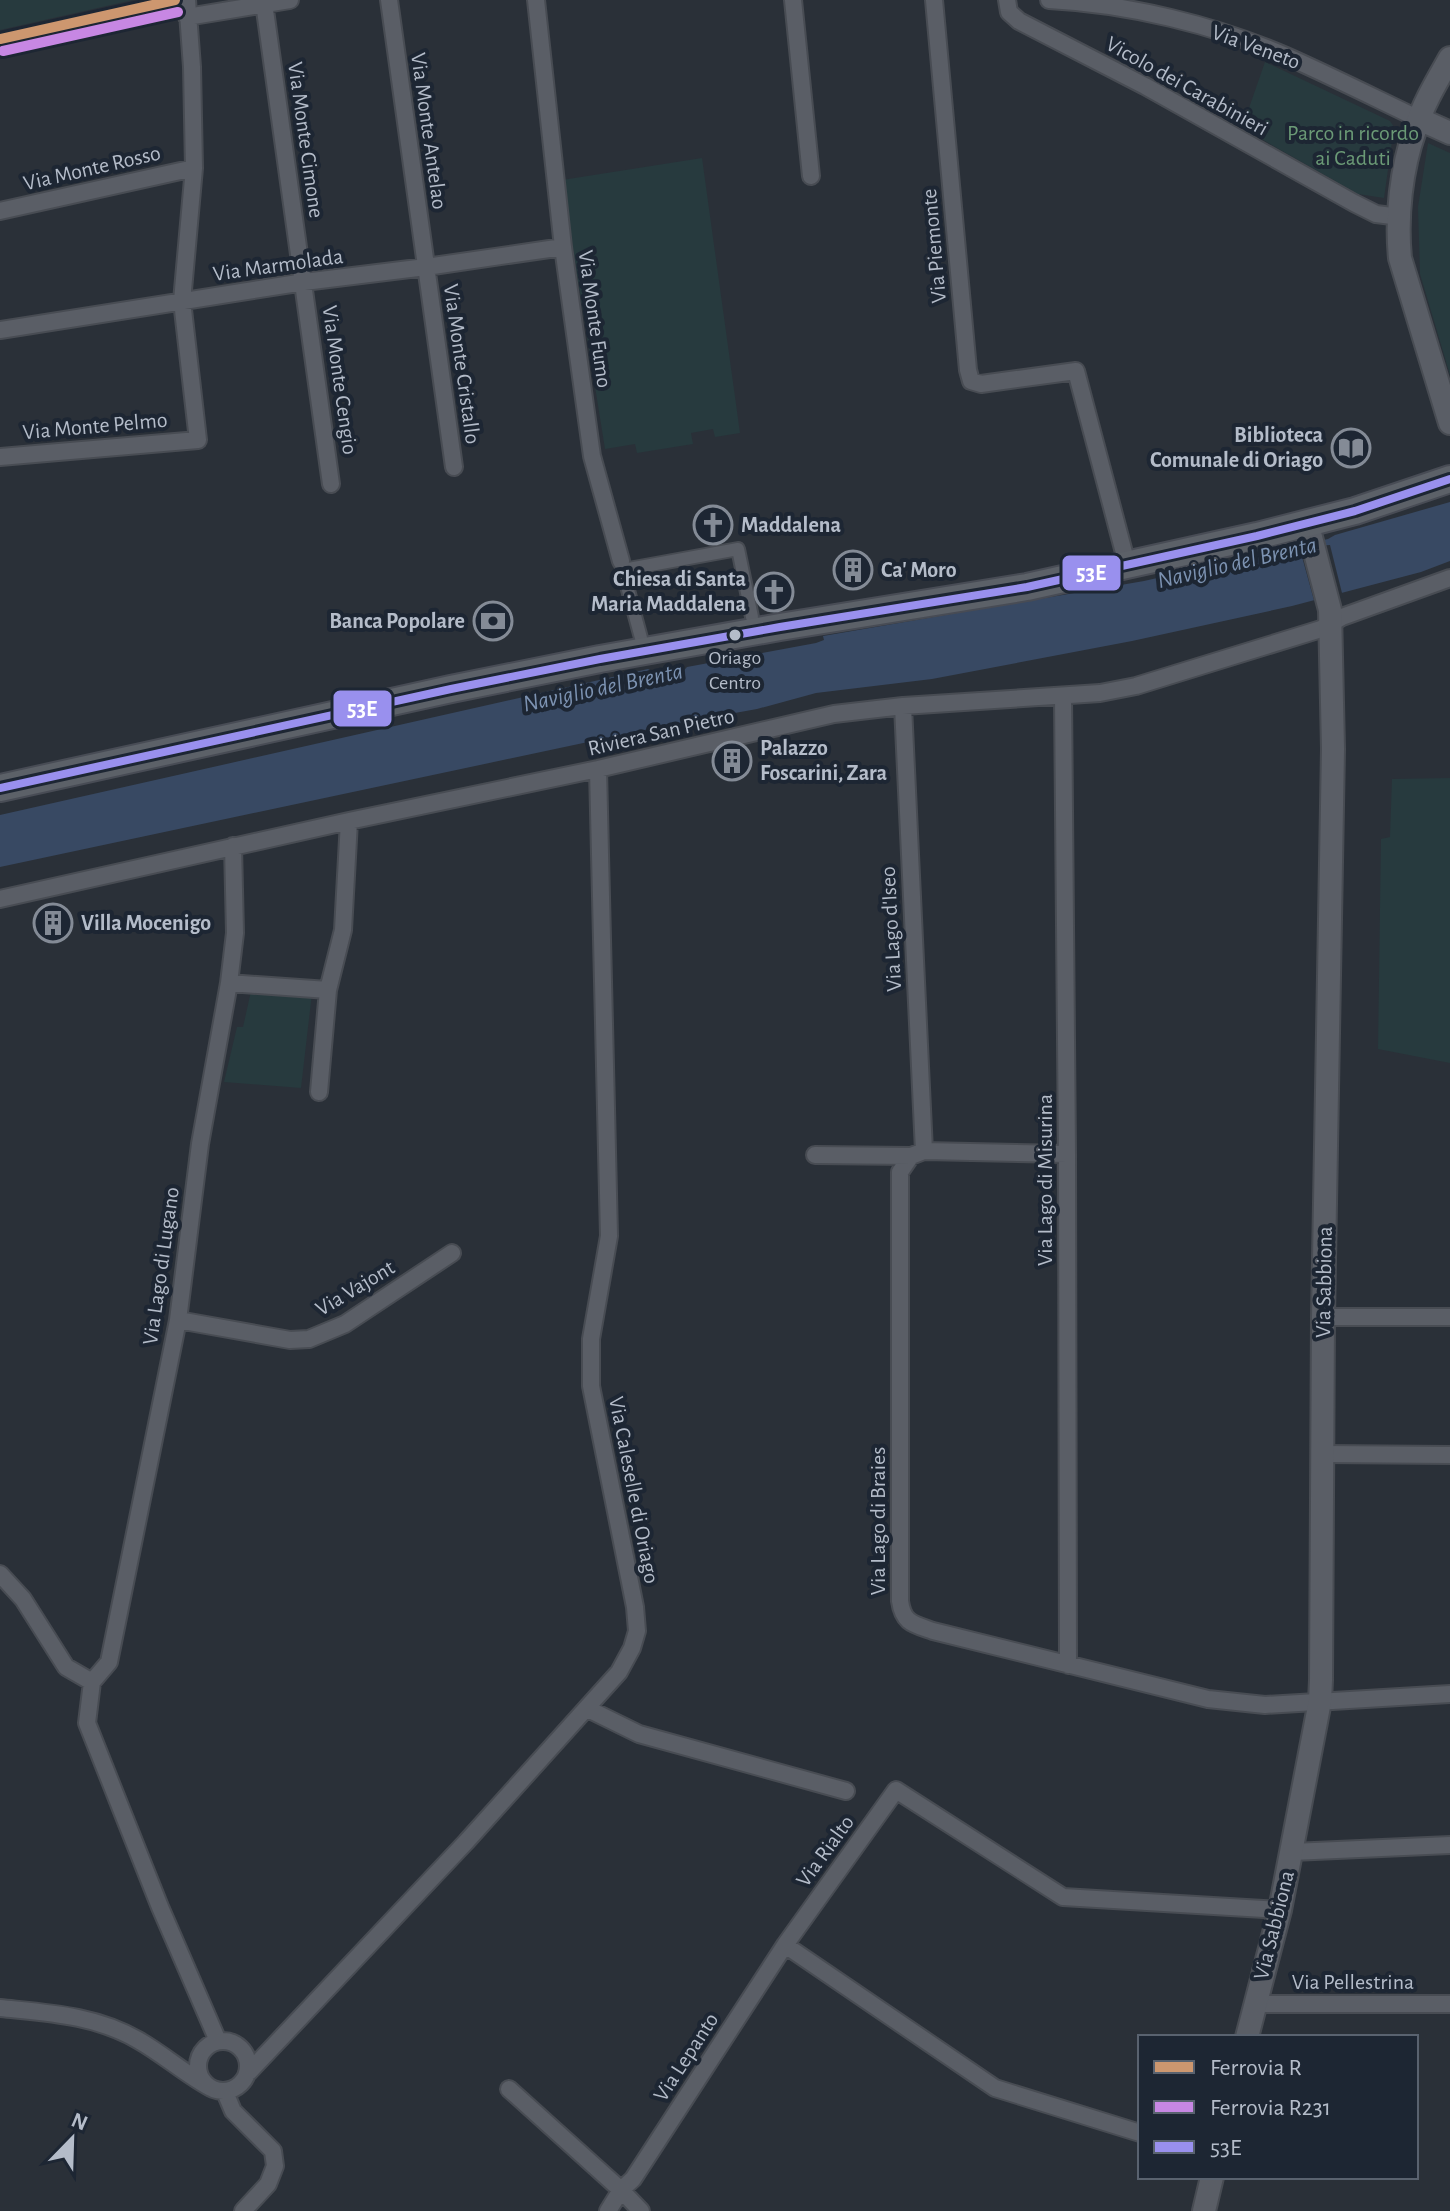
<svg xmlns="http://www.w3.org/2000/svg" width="1450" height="2211" font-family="'Alegreya Sans',sans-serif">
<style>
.green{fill:#273a3e}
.water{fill:#384963}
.pier{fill:#2a3038}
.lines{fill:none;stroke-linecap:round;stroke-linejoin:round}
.pedestrian-casing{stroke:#484c53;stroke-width:16}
.minor-casing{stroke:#484c53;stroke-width:20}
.tertiary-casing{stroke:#484c53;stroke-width:26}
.primary-casing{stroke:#484c55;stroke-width:30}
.pedestrian{stroke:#5a5e66;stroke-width:12}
.minor{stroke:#5a5e66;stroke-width:16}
.tertiary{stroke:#5a5e66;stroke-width:22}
.primary{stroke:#5c6168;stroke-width:26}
.bus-1-casing{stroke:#1d2633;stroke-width:14}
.bus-1{stroke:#9990ee;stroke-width:8}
.rail-1-casing{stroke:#1d2633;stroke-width:16}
.rail-2-casing{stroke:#1d2633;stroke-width:16}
.rail-1{stroke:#cd976f;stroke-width:10}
.rail-2{stroke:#c787e3;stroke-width:10}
.bus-dot{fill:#b4bcc9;stroke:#1d2633;stroke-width:3}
.labels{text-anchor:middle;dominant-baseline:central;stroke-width:8;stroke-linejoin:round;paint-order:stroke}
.bus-label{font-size:20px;fill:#b4bcc9;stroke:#1d2633}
.street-label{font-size:22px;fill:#b4bcc9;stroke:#1d2633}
.park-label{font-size:22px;fill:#6b9a76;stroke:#1d2633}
.poi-label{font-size:22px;font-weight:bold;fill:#b4bcc9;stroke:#1d2633;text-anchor:start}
.water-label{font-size:24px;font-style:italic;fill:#7c92b1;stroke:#1d2633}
.line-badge{stroke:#1d2633;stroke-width:3}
.badge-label{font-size:22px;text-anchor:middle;font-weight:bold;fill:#fff}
</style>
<rect width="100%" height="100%" fill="#2a3038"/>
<path class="green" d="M0 0H133L0 30Z
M1265 62 1390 121 1394 127 1384 198 1358 194 1242 128Z
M1428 143 1450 153V375L1420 274 1418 207Z
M702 158 740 433 715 437 713 429 691 433 693 444 637 453 635 444 605 449 562 180Z
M1450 778V1063L1378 1049 1381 839 1390 837 1392 779Z
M251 991 312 993 301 1088 224 1082 237 1027H243Z"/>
<path class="water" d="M1450 502V561L1421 572 1292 606 1132 641 932 679 816 693 757 709 668 725 0 867V815L648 669 666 678 678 677 687 667 816 643 824 640 823 636 1144 581 1328 539 1335 535Z"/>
<path class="pier" d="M1330 545 1343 597 1315 604 1301 553 1314 546Z"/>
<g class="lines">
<defs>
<path id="pedestrian" d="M621 564 641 638
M623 570 738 549 752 617"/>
<path id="minor" d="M389 0 454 467
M536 0 563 247 592 456 621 561
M793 0 811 176
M934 0 968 370 971 381 981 384 1076 371 1127 564
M1007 0 1009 12 1019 21 1145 86 1354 203 1376 214 1400 217
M1049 0C1128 4 1215 25 1286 56 1331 76 1375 98 1419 119
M264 3 331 484
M187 17 290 0
M0 211 194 168
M0 330 304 282 426 267 563 247
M0 457 198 440 182 301 194 168 192 67 187 0
M1063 696 1067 1154 1068 1665
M903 706 924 1151
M0 899 349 821 598 769 834 714 903 706 1100 693 1136 686 1321 629 1342 617 1450 578
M229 983 328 990
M319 1092 328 990 343 930 349 821
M1067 1154 924 1151 911 1156 900 1172V1601C903 1623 913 1624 933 1631L1208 1699 1265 1705 1450 1694
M815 1155 911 1156
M1323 1317H1450
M178 1320 290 1340 309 1339 345 1324 452 1253
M1323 1454 1450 1455
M0 1574 23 1599 66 1667 92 1682
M588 1709 639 1734 846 1791
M1292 1852 1450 1845
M785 1945 995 2088 1140 2133
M1255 2004H1450
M0 2008C48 2013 95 2015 138 2040 163 2054 185 2074 211 2088
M198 2066a25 25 0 1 1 50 0a25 25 0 1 1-50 0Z
M218 2041 160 1907 87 1723 92 1682 109 1662 178 1320 200 1144 229 983 235 933 233 846
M249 2072 466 1842 619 1672 632 1648 637 1631 635 1607 591 1386V1339L609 1236 598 769
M509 2089 621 2190 641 2211
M225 2092 233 2111 273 2151 275 2166 268 2184 243 2211
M608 2211 621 2190 633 2179 785 1945 896 1790 1063 1897 1280 1910"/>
<path id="tertiary" d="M1450 58C1437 81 1423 104 1415 130 1401 169 1396 217 1400 258L1450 423
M1419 119 1450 133
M1247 2037 1280 1910 1320 1701 1321 1680 1323 1317 1333 749 1330 610 1307 522
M1204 2211 1212 2177"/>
<path id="primary" d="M0 788 451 689 600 659 780 627 1027 587 1257 536 1355 511 1450 479"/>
</defs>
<use href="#pedestrian" class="pedestrian-casing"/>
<use href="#minor" class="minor-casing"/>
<use href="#tertiary" class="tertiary-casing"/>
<use href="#primary" class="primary-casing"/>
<use href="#pedestrian" class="pedestrian"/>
<use href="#minor" class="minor"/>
<use href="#tertiary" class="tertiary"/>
<use href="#primary" class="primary"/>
<defs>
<path id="bus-1" d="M0 788 451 689 600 659 780 627 1027 587 1257 536 1355 511 1450 479"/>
</defs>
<use href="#bus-1" class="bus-1-casing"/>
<use href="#bus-1" class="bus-1"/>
<defs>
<path id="rail-1" d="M0 39 175 0"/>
<path id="rail-2" d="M3 51 178 12"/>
</defs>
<use href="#rail-1" class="rail-1-casing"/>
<use href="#rail-2" class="rail-2-casing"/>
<use href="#rail-1" class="rail-1"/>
<use href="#rail-2" class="rail-2"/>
</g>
<defs>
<symbol id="library-ring" viewBox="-11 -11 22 22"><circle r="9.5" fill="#1d2633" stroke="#848b96" stroke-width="1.5"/><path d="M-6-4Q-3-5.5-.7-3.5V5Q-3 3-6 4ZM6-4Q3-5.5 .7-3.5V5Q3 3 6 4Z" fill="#848b96"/></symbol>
<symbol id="church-ring" viewBox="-11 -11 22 22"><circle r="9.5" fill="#1d2633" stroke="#848b96" stroke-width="1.5"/><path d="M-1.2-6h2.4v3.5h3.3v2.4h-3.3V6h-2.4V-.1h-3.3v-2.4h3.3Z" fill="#848b96"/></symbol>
<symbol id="building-ring" viewBox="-11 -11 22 22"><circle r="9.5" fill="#1d2633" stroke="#848b96" stroke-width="1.5"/><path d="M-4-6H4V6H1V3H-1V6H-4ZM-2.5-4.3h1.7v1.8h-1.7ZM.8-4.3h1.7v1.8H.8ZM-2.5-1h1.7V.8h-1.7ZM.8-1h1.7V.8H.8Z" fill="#848b96"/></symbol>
<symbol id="bank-ring" viewBox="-11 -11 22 22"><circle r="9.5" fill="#1d2633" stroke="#848b96" stroke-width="1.5"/><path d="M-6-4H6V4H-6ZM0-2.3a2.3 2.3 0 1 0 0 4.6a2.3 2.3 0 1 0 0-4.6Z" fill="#848b96"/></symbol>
</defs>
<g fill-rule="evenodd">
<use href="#library-ring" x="1329" y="426" width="44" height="44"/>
<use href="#church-ring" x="691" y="503" width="44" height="44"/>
<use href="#building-ring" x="831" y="548" width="44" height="44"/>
<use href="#church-ring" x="752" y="570" width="44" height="44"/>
<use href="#bank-ring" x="471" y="599" width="44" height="44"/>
<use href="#building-ring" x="710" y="739" width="44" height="44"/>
<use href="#building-ring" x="31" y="901" width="44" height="44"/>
</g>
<circle class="bus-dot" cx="735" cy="635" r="7"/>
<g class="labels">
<g class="bus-label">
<text x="735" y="658">Oriago<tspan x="735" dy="25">Centro</tspan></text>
</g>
<g class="street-label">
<text transform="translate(1256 47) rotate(20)">Via Veneto</text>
<text transform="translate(1187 86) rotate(29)">Vicolo dei Carabinieri</text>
<text transform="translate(429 131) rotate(82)">Via Monte Antelao</text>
<text transform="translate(306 140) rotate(82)">Via Monte Cimone</text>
<text transform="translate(92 168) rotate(-13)">Via Monte Rosso</text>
<text transform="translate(934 246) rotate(-95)">Via Piemonte</text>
<text transform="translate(278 265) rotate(-8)">Via Marmolada</text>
<text transform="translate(595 319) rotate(82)">Via Monte Fumo</text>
<text transform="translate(462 364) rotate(82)">Via Monte Cristallo</text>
<text transform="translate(340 380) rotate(82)">Via Monte Cengio</text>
<text transform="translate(95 426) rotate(-5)">Via Monte Pelmo</text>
<text transform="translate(661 732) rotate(-13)">Riviera San Pietro</text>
<text transform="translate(891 929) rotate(-93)">Via Lago d'Iseo</text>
<text transform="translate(1045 1180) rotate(-90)">Via Lago di Misurina</text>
<text transform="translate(161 1266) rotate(-82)">Via Lago di Lugano</text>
<text transform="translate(1324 1282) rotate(-89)">Via Sabbiona</text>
<text transform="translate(355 1288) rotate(-31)">Via Vajont</text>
<text transform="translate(634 1490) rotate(79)">Via Caleselle di Oriago</text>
<text transform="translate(878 1521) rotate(-90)">Via Lago di Braies</text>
<text transform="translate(825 1851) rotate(-54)">Via Rialto</text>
<text transform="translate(1274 1925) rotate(-76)">Via Sabbiona</text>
<text x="1353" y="1982">Via Pellestrina</text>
<text transform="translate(686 2057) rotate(-57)">Via Lepanto</text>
</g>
<g class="park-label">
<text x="1353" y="133">Parco in ricordo<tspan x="1353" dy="25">ai Caduti</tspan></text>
</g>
<g class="poi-label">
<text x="1323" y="435" text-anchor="end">Biblioteca<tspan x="1323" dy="25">Comunale di Oriago</tspan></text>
<text x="741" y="525">Maddalena</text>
<text x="881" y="570">Ca' Moro</text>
<text x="746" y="579" text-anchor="end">Chiesa di Santa<tspan x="746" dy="25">Maria Maddalena</tspan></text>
<text x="465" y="621" text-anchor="end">Banca Popolare</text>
<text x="760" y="748">Palazzo<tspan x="760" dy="25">Foscarini, Zara</tspan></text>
<text x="81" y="923">Villa Mocenigo</text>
</g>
<g class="water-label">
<text transform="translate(1237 563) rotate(-13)">Naviglio del Brenta</text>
<text transform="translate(603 688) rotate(-12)">Naviglio del Brenta</text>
</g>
</g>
<g class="line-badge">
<rect x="1061" y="554" width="61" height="38" rx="8" fill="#9990ee"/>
<rect x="332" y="689" width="61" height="39" rx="8" fill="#9990ee"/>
</g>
<g class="badge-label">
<text x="1091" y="580">53E</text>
<text x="362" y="716">53E</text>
</g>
<rect x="1138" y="2035" width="280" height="144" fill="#1d2633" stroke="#59626f" stroke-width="2"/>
<rect x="1154" y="2061" width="40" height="12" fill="#cd976f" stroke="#59626f" stroke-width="2"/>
<text x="1210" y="2075" font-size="24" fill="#b4bcc9">Ferrovia R</text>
<rect x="1154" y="2101" width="40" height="12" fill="#c787e3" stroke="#59626f" stroke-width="2"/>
<text x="1210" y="2115" font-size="24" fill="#b4bcc9">Ferrovia R231</text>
<rect x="1154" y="2141" width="40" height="12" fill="#9990ee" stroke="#59626f" stroke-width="2"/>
<text x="1210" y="2155" font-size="24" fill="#b4bcc9">53E</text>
<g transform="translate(72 2139) rotate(23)" stroke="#1d2633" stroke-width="6" paint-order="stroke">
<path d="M0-6L14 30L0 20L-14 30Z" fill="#b4bcc9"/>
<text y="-12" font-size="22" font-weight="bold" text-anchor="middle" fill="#b4bcc9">N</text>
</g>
</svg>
